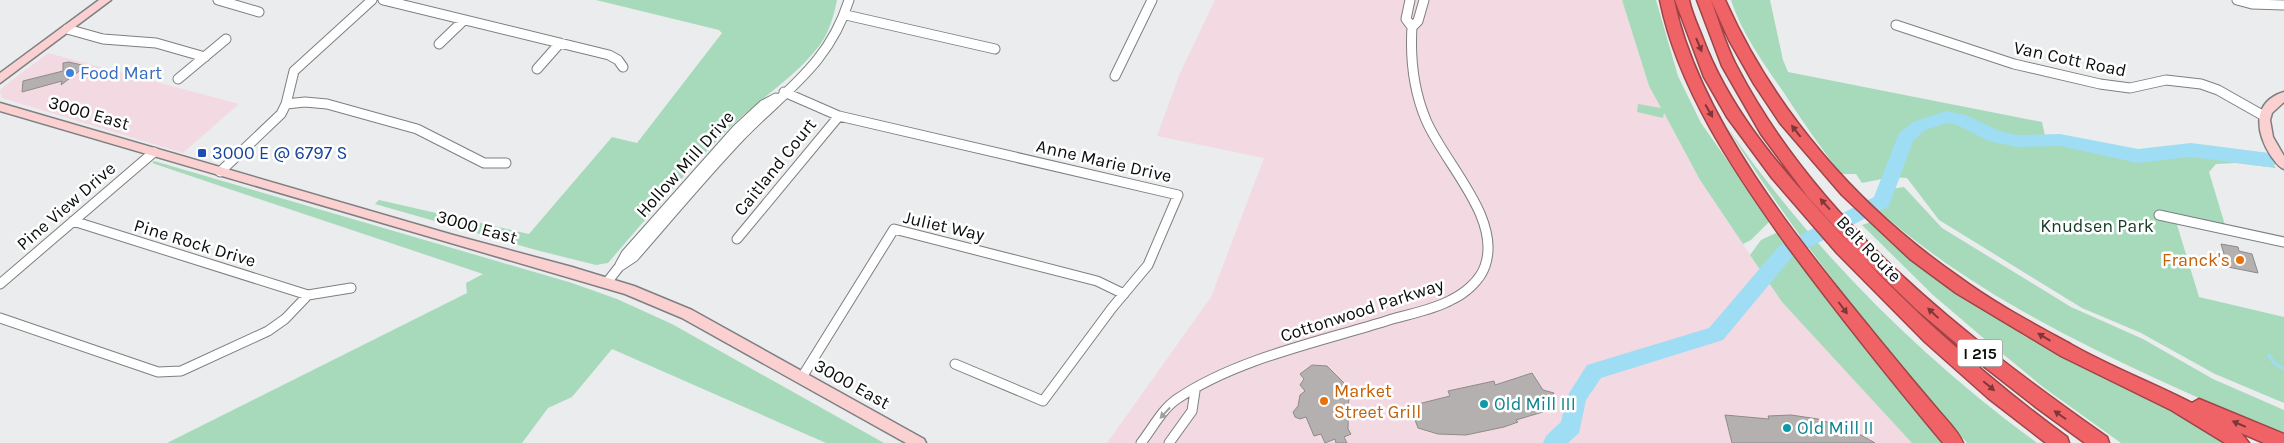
<svg xmlns="http://www.w3.org/2000/svg" width="2284" height="443" font-family="Karla,sans-serif">
<style>
.commercial{fill:#f3dae2}
.green{fill:#a7daba}
.lines{fill:none;stroke-linecap:round;stroke-linejoin:round}
.stream{stroke:#9eddf3;stroke-width:3}
.river{fill:#9eddf3;fill-rule:evenodd}
.building{fill:#b3b0af;stroke:#8e8b8a}
.minor-casing{stroke:#7d7f81;stroke-width:11}
.secondary-casing{stroke:#7d7f81;stroke-width:3}
.motorway-casing{stroke:#9f4446;stroke-width:3}
.minor{stroke:#fff;stroke-width:9}
.secondary{fill:#fad0d1;fill-rule:evenodd}
.motorway{fill:#ef6266;fill-rule:evenodd}
.oneway{fill:#7d3739}
.oneway2{fill:#9d9e9e}
.shop-dot{fill:#3f7fe0;stroke:#fff;stroke-width:2}
.transit-dot{fill:#1a4fb4;stroke:#fff;stroke-width:2}
.food-dot{fill:#e8710a;stroke:#fff;stroke-width:2}
.culture-dot{fill:#0f9aa8;stroke:#fff;stroke-width:2}
.labels{text-anchor:middle;dominant-baseline:central;stroke-width:5;stroke-linejoin:round;paint-order:stroke}
.shield{fill:#fff;stroke:#545555;stroke-width:1}
.shield-label{font-size:16px;font-weight:bold;fill:#0b0c0c}
.street-label{font-size:18px;fill:#0b0c0c;stroke:#fff}
.shop-label{font-size:18px;fill:#366cbe;stroke:#fff;text-anchor:start}
.transit-label{font-size:18px;fill:#164399;stroke:#fff;text-anchor:start}
.park-label{font-size:18px;fill:#133c27;stroke:#fff}
.food-label{font-size:18px;fill:#c56008;stroke:#fff;text-anchor:end}
.culture-label{font-size:18px;fill:#0d838f;stroke:#fff;text-anchor:start}
</style>
<rect width="100%" height="100%" fill="#eaecee"/>
<path class="commercial" d="M1215 0H1622L1649 86 1700 180 1782 302 1913 443H1107L1211 297 1264 158 1157 136 1180 73Z
M48 53 239 104 183 153 2 98 0 91 3 87Z"/>
<path class="green" d="M596 0H837C834 15 829 33 819 46 793 80 754 102 724 133 684 174 646 219 608 263L596 265 536 250 375 204 379 200 529 234 612 137 637 143 722 33 719 30Z
M1622 0H1656L1678 76 1701 123 1770 221 1751 240 1743 244 1700 180 1664 113 1663 118 1637 112 1638 104 1661 108 1649 86Z
M1731 0H1770L1783 60 1788 72 2042 122 2046 140H2060L2138 156 2191 150 2269 160 2276 168 2236 163 2216 164 2209 172 2225 225 2175 218 2199 297 2284 317V403L2215 374 2141 333 2082 308 1939 220 1907 178 1892 177 1862 183 1856 174H1841C1821 148 1802 121 1784 93 1764 64 1742 34 1731 0Z
M1727 127C1812 249 1917 355 2037 443H1967C1880 343 1797 240 1727 127Z
M154 161 572 283 617 299 672 324 884 443H826L612 349 572 397 548 408 522 443H167L467 293 466 283 483 274 152 163Z
M1904 187 1942 228 2071 307 2143 339 2213 379 2284 410V436C2142 372 1997 314 1879 211L1885 205 1890 189Z
M1871 222 2024 336 2235 443H2121L2043 387 1981 336 1933 295 1862 225Z
M1778 232 1816 286 1941 443H1912L1782 302 1750 255 1761 240Z"/>
<g class="lines">
<path class="stream" d="M2269 355 2274 363 2284 369"/>
<path class="river" d="M1946 111 1966 115 1999 131 2017 135 2060 134 2138 149 2191 143 2269 153 2275 155 2278 160 2275 165 2269 167 2191 157 2138 163 2060 146 2017 147 1989 141 1957 125 1947 123 1925 130 1913 141 1889 206 1793 256 1723 340 1601 378 1586 400 1579 433 1568 443H1543L1546 436 1561 422 1566 398 1587 365 1709 328 1779 246 1874 197 1899 133 1913 122Z"/>
</g>
<path class="building" d="M69 62 86 66 61 85 62 81 22 92 23 81 63 71V63Z
M2221 244 2238 247 2239 251 2252 254 2258 273 2228 267Z
M1312 365 1327 366 1349 388 1348 429 1351 434 1344 437 1347 443H1336L1335 439 1325 443 1321 434 1314 436 1306 417 1300 419 1295 417 1293 412 1298 406 1300 395 1305 391 1300 385 1304 379 1300 374Z
M1532 373 1543 390 1554 393 1549 402 1553 409 1516 420 1518 422 1504 427 1466 435 1438 434 1418 428 1410 406 1450 396 1448 391 1494 381 1495 385Z
M1725 415 1769 419 1768 416 1791 415 1818 419 1854 431 1875 443H1732Z"/>
<g class="lines">
<defs>
<path id="minor" d="M218 0 259 12
M383 0 609 55 618 60 623 67
M1410 0 1406 19 1412 27
M2237 0 2252 4 2284 5
M846 15 995 49
M1896 25 2014 64 2100 84 2130 88 2166 80 2201 84 2218 90 2264 116
M67 29 103 39 156 43 205 57
M439 44 464 20
M537 69 560 43
M1115 76 1152 0
M178 79 226 39
M784 92 839 116 1178 195 1148 265 1112 308 1043 401 955 364
M286 104 305 102 327 104 417 129 484 163H506
M220 172 281 114 286 104 294 71 372 0
M2159 215 2284 242
M73 221 308 295 351 288
M737 239 839 116
M620 265 626 254 737 129 763 105 776 98
M608 281 619 267 634 257C669 217 703 176 740 137 784 91 829 65 849 0
M0 284 154 152
M0 318 158 372 181 371 268 331 285 319 308 295
M802 377 894 229 1097 281 1124 294
M1141 443C1152 429 1162 409 1177 399 1238 358 1320 342 1389 320 1409 314 1433 310 1451 300 1464 294 1480 281 1485 266 1502 218 1444 163 1426 120 1413 89 1410 59 1412 27L1418 21 1424 0
M1169 443 1192 411 1195 391"/>
<path id="secondary" d="M99 0H111L0 83V73Z
M2284 92V102L2272 113 2270 120 2273 137 2284 156V169C2278 167 2275 161 2271 156 2256 133 2251 102 2284 92Z
M0 103 453 235 572 267 634 286 692 310 924 439 926 443H906L682 318 625 294 0 111Z"/>
<path id="motorway" d="M1660 0H1674C1700 125 1808 252 1887 349 1904 370 1921 390 1938 410 1947 421 1958 431 1963 443H1943C1889 378 1836 312 1786 244 1734 171 1678 89 1660 0Z
M1675 0H1689C1692 14 1698 26 1703 39 1728 105 1772 158 1819 210 1894 295 1976 370 2067 437L2069 443H2046L1988 398 1925 342 1837 253 1772 178 1727 117 1704 77Z
M1697 0H1711C1719 22 1726 46 1737 67 1819 224 1965 337 2107 437L2109 443H2085L2037 408 1977 361 1917 310 1860 255 1807 196 1761 134 1722 66Z
M1711 0H1725C1775 112 1858 207 1959 277 1994 303 2034 324 2072 345 2111 367 2153 383 2192 403L2199 399 2284 434V443H2264L2241 433 2249 443H2225L2171 410 2061 356 1956 293 1910 259 1842 195 1780 123 1754 84 1729 40Z"/>
</defs>
<use href="#minor" class="minor-casing"/>
<use href="#secondary" class="secondary-casing"/>
<use href="#motorway" class="motorway-casing"/>
<use href="#minor" class="minor"/>
<use href="#secondary" class="secondary"/>
<use href="#motorway" class="motorway"/>
</g>
<defs><path id="oneway-solid" d="M-6-.8H1V-3.2L6.5 0L1 3.2V.8H-6Z" transform="scale(1.25)"/></defs>
<g class="oneway">
<use href="#oneway-solid" transform="translate(1699 45) rotate(67)"/>
<use href="#oneway-solid" transform="translate(1709 111) rotate(60)"/>
<use href="#oneway-solid" transform="translate(1796 131) rotate(-128)"/>
<use href="#oneway-solid" transform="translate(1825 204) rotate(-132)"/>
<use href="#oneway-solid" transform="translate(1843 308) rotate(53)"/>
<use href="#oneway-solid" transform="translate(1933 313) rotate(-137)"/>
<use href="#oneway-solid" transform="translate(2044 337) rotate(-149)"/>
<use href="#oneway-solid" transform="translate(1989 386) rotate(40)"/>
<use href="#oneway-solid" transform="translate(2060 415) rotate(-145)"/>
<use href="#oneway-solid" transform="translate(2239 424) rotate(-157)"/>
</g>
<use class="oneway2" href="#oneway-solid" transform="translate(1165 413) rotate(133)"/>
<circle class="shop-dot" cx="70" cy="73" r="5"/>
<rect class="transit-dot" x="197" y="148" width="10" height="10" rx="2.5"/>
<g class="food-dot">
<circle cx="2240" cy="260" r="5"/>
<circle cx="1324" cy="401" r="5"/>
</g>
<g class="culture-dot">
<circle cx="1484" cy="404" r="5"/>
<circle cx="1787" cy="428" r="5"/>
</g>
<g class="labels">
<rect class="shield" x="1957.5" y="339.5" width="45" height="27" rx="4"/>
<g class="shield-label">
<text x="1980" y="353">I 215</text>
</g>
<g class="street-label">
<text transform="translate(2070 59) rotate(12)">Van Cott Road</text>
<text transform="translate(89 113) rotate(16)">3000 East</text>
<text transform="translate(1104 161) rotate(13)">Anne Marie Drive</text>
<text transform="translate(685 164) rotate(-48)">Hollow Mill Drive</text>
<text transform="translate(775 167) rotate(-51)">Caitland Court</text>
<text transform="translate(66 206) rotate(-41)">Pine View Drive</text>
<text transform="translate(944 226) rotate(13)">Juliet Way</text>
<text transform="translate(477 227) rotate(16)">3000 East</text>
<text transform="translate(195 243) rotate(17)">Pine Rock Drive</text>
<text transform="translate(1869 249) rotate(46)">Belt Route</text>
<text transform="translate(1362 310) rotate(-18)">Cottonwood Parkway</text>
<text transform="translate(852 384) rotate(29)">3000 East</text>
</g>
<g class="shop-label">
<text x="80" y="73">Food Mart</text>
</g>
<g class="transit-label">
<text x="212" y="153">3000 E @ 6797 S</text>
</g>
<g class="park-label">
<text x="2097" y="226">Knudsen Park</text>
</g>
<g class="food-label">
<text x="2230" y="260">Franck's</text>
<text x="1334" y="391" text-anchor="start">Market<tspan x="1334" dy="21">Street Grill</tspan></text>
</g>
<g class="culture-label">
<text x="1494" y="404">Old Mill III</text>
<text x="1797" y="428">Old Mill II</text>
</g>
</g>
</svg>
